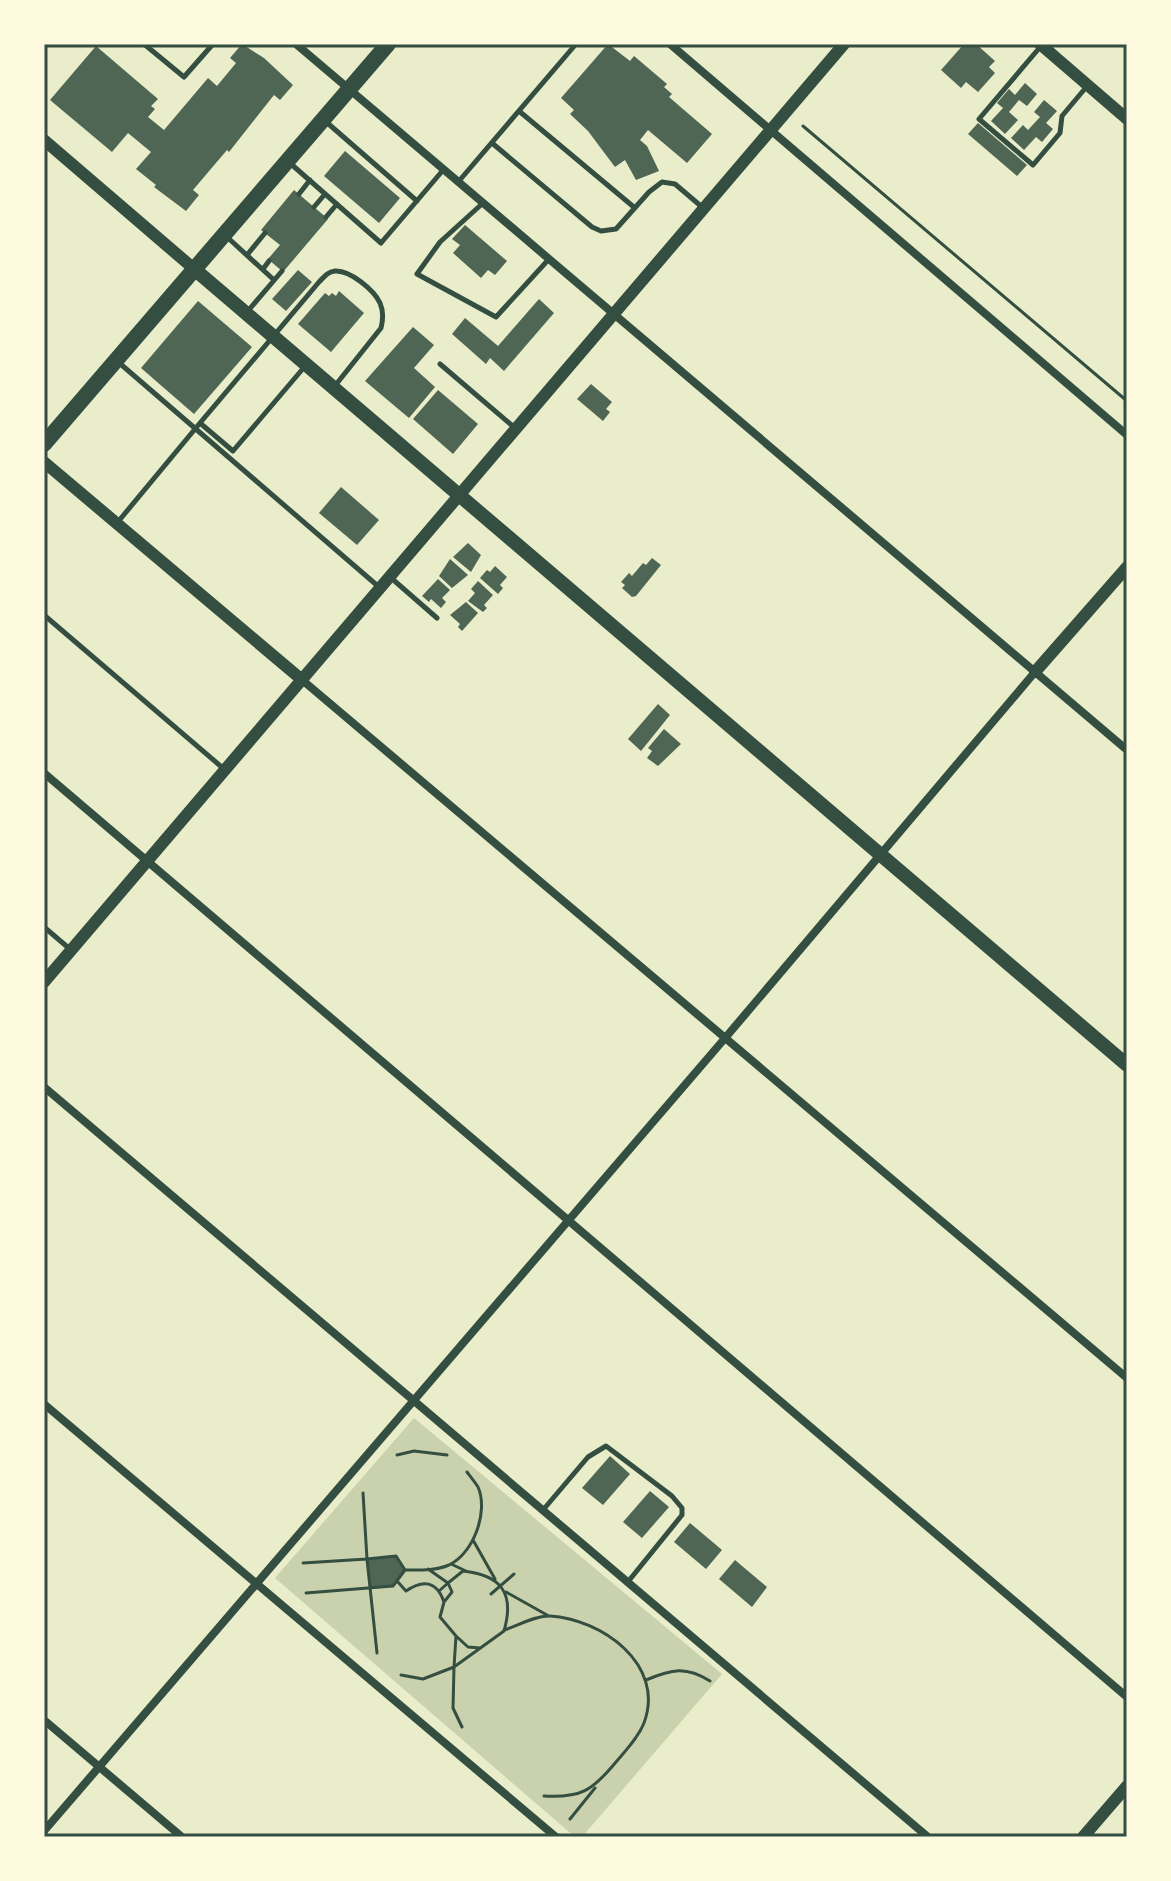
<svg xmlns="http://www.w3.org/2000/svg" width="1171" height="1881" font-family="'IBM Plex Sans',sans-serif">
<style>
.green{fill:#cad2ad}
.building{fill:#4f6655}
.lines{fill:none;stroke-linecap:round;stroke-linejoin:round}
.path{stroke:#344e41;stroke-width:3}
.service{stroke:#344e41;stroke-width:5}
.minor{stroke:#344e41;stroke-width:8}
.tertiary{stroke:#344e41;stroke-width:12}
.secondary{stroke:#344e41;stroke-width:14}
.primary{stroke:#344e41;stroke-width:16}
.neatline{fill:none;stroke:#344e41;stroke-width:3}
</style>
<rect width="100%" height="100%" fill="#e9edc9"/>
<path class="green" d="M414 1418 722 1674 582 1837H575L275 1578Z"/>
<path class="building" d="M242 44 264 58 293 85 280 100 274 95 229 152 227 150 193 190 199 195 186 211 154 187 156 185 136 169 151 152 128 133 112 152 50 100 96 46 158 99 151 106 155 109 148 117 164 130 208 78 217 86 236 63 230 58Z
M608 44 630 61 634 56 667 84 664 87 672 94 669 97 712 134 687 163 648 130 640 140 647 146 659 171 636 180 625 160 615 167 588 131 570 114 574 110 561 98Z
M964 44H976L995 61 989 67 995 73 978 92 966 82 961 88 941 70Z
M1025 83 1037 94 1027 106 1019 100 1009 112 1018 120 1005 134 991 121 1003 108 997 103 1009 89 1015 95Z
M1044 100 1057 111 1046 123 1053 129 1042 142 1036 137 1024 150 1011 138 1023 125 1028 130 1040 117 1034 112Z
M978 123 1027 165 1017 176 968 134Z
M345 151 400 198 379 223 324 176Z
M294 190 328 219 283 272 268 259 280 245 261 230Z
M465 225 507 261 495 275 488 270 481 278 453 253 460 245 452 239Z
M298 270 312 282 286 311 272 299Z
M339 291 364 313 331 352 298 324 325 293 329 296 332 293 336 296Z
M539 299 554 313 504 371 490 358 486 364 452 334 465 318 498 346Z
M198 301 252 347 194 414 141 368Z
M413 327 434 345 414 368 435 387 409 418 365 381Z
M591 384 612 402 606 409 610 412 603 421 577 399Z
M438 390 478 424 453 454 413 419Z
M341 487 379 520 357 545 319 513Z
M468 543 481 555 471 572 453 557Z
M652 558 661 565 636 596 632 597 622 588 625 585 621 582 629 573 632 576 643 563 646 565Z
M450 559 468 575 452 588 439 576Z
M495 566 507 577 500 585 503 588 498 594 480 578 487 570 490 572Z
M438 579 450 590 442 598 446 602 441 608 431 599 429 602 422 596Z
M478 581 493 595 484 605 487 608 483 612 468 601 475 593 471 589Z
M466 602 478 613 462 631 458 627 460 624 450 615Z
M658 704 670 715 641 751 628 739Z
M664 729 681 744 658 766 647 758 652 751 648 748Z
M610 1456 630 1474 603 1505 582 1488Z
M650 1491 669 1507 642 1538 623 1522Z
M690 1523 722 1550 706 1569 674 1542Z
M396 1556 405 1570 393 1586 370 1589 367 1559Z
M735 1560 767 1587 752 1607 719 1579Z"/>
<g class="lines">
<path class="path" d="M803 126 1127 401
M397 1455 414 1451 447 1455
M363 1493 367 1559 396 1556 405 1570
M473 1540 495 1579
M303 1563 367 1559 377 1653
M451 1564 466 1571
M428 1569 448 1583 439 1591
M397 1581 406 1591C423 1579 437 1581 444 1602
M506 1592 547 1615
M306 1593 393 1586 405 1570C419 1570 435 1571 449 1565 473 1554 489 1512 478 1487 475 1482 470 1476 467 1472
M491 1594 514 1574
M504 1630C517 1626 536 1615 550 1616 601 1619 666 1664 644 1723 638 1738 626 1750 616 1762 592 1791 581 1798 544 1796
M456 1636 468 1647 480 1648
M401 1675 423 1679 454 1667 456 1636 440 1617 444 1602 452 1592 448 1583 463 1571C501 1575 515 1593 504 1631L454 1667 453 1708 462 1727
M646 1680C672 1669 686 1666 710 1681
M570 1819 595 1788"/>
<path class="service" d="M144 44 184 77 213 44
M1041 46 979 119 1033 165 1060 133 1062 116 1088 85
M519 111 635 208
M324 120 417 201
M492 143 592 227 601 231 616 229 649 192 662 182 675 184 702 207
M291 164 381 243 444 169
M459 181 576 44
M299 194 310 180
M483 203 440 242 417 274 496 317 549 259
M314 207 325 194
M326 217 337 204
M227 237 274 280
M247 255 265 233
M263 269 269 261
M247 312 282 271
M117 361 379 587
M440 364 515 428
M306 365 233 451 200 423 319 282C324 277 327 272 335 271 350 270 374 290 380 303 384 312 383 320 381 328L334 387
M117 523 200 423
M390 577 437 618
M44 615 224 769
M44 927 71 950
M543 1510 588 1457 606 1446 672 1496 682 1508V1515L627 1583"/>
<path class="minor" d="M296 44 1127 750
M670 44 1127 435
M301 679 1127 1378
M44 773 1127 1697
M44 1087 928 1837
M44 1404 556 1837
M44 1720 182 1837
M44 1831 726 1037 1035 672"/>
<path class="tertiary" d="M1040 44 1127 119
M44 140 193 268
M44 462 301 679
M1035 672 1127 567
M44 982 844 44
M1083 1837 1127 1786"/>
<path class="secondary" d="M193 268 1127 1065"/>
<path class="primary" d="M44 444 388 44"/>
</g>
<rect width="1171" height="1881" fill="none" stroke="#fefae0" stroke-width="92"/>
<rect x="46" y="46" width="1079" height="1789" class="neatline"/>
</svg>
